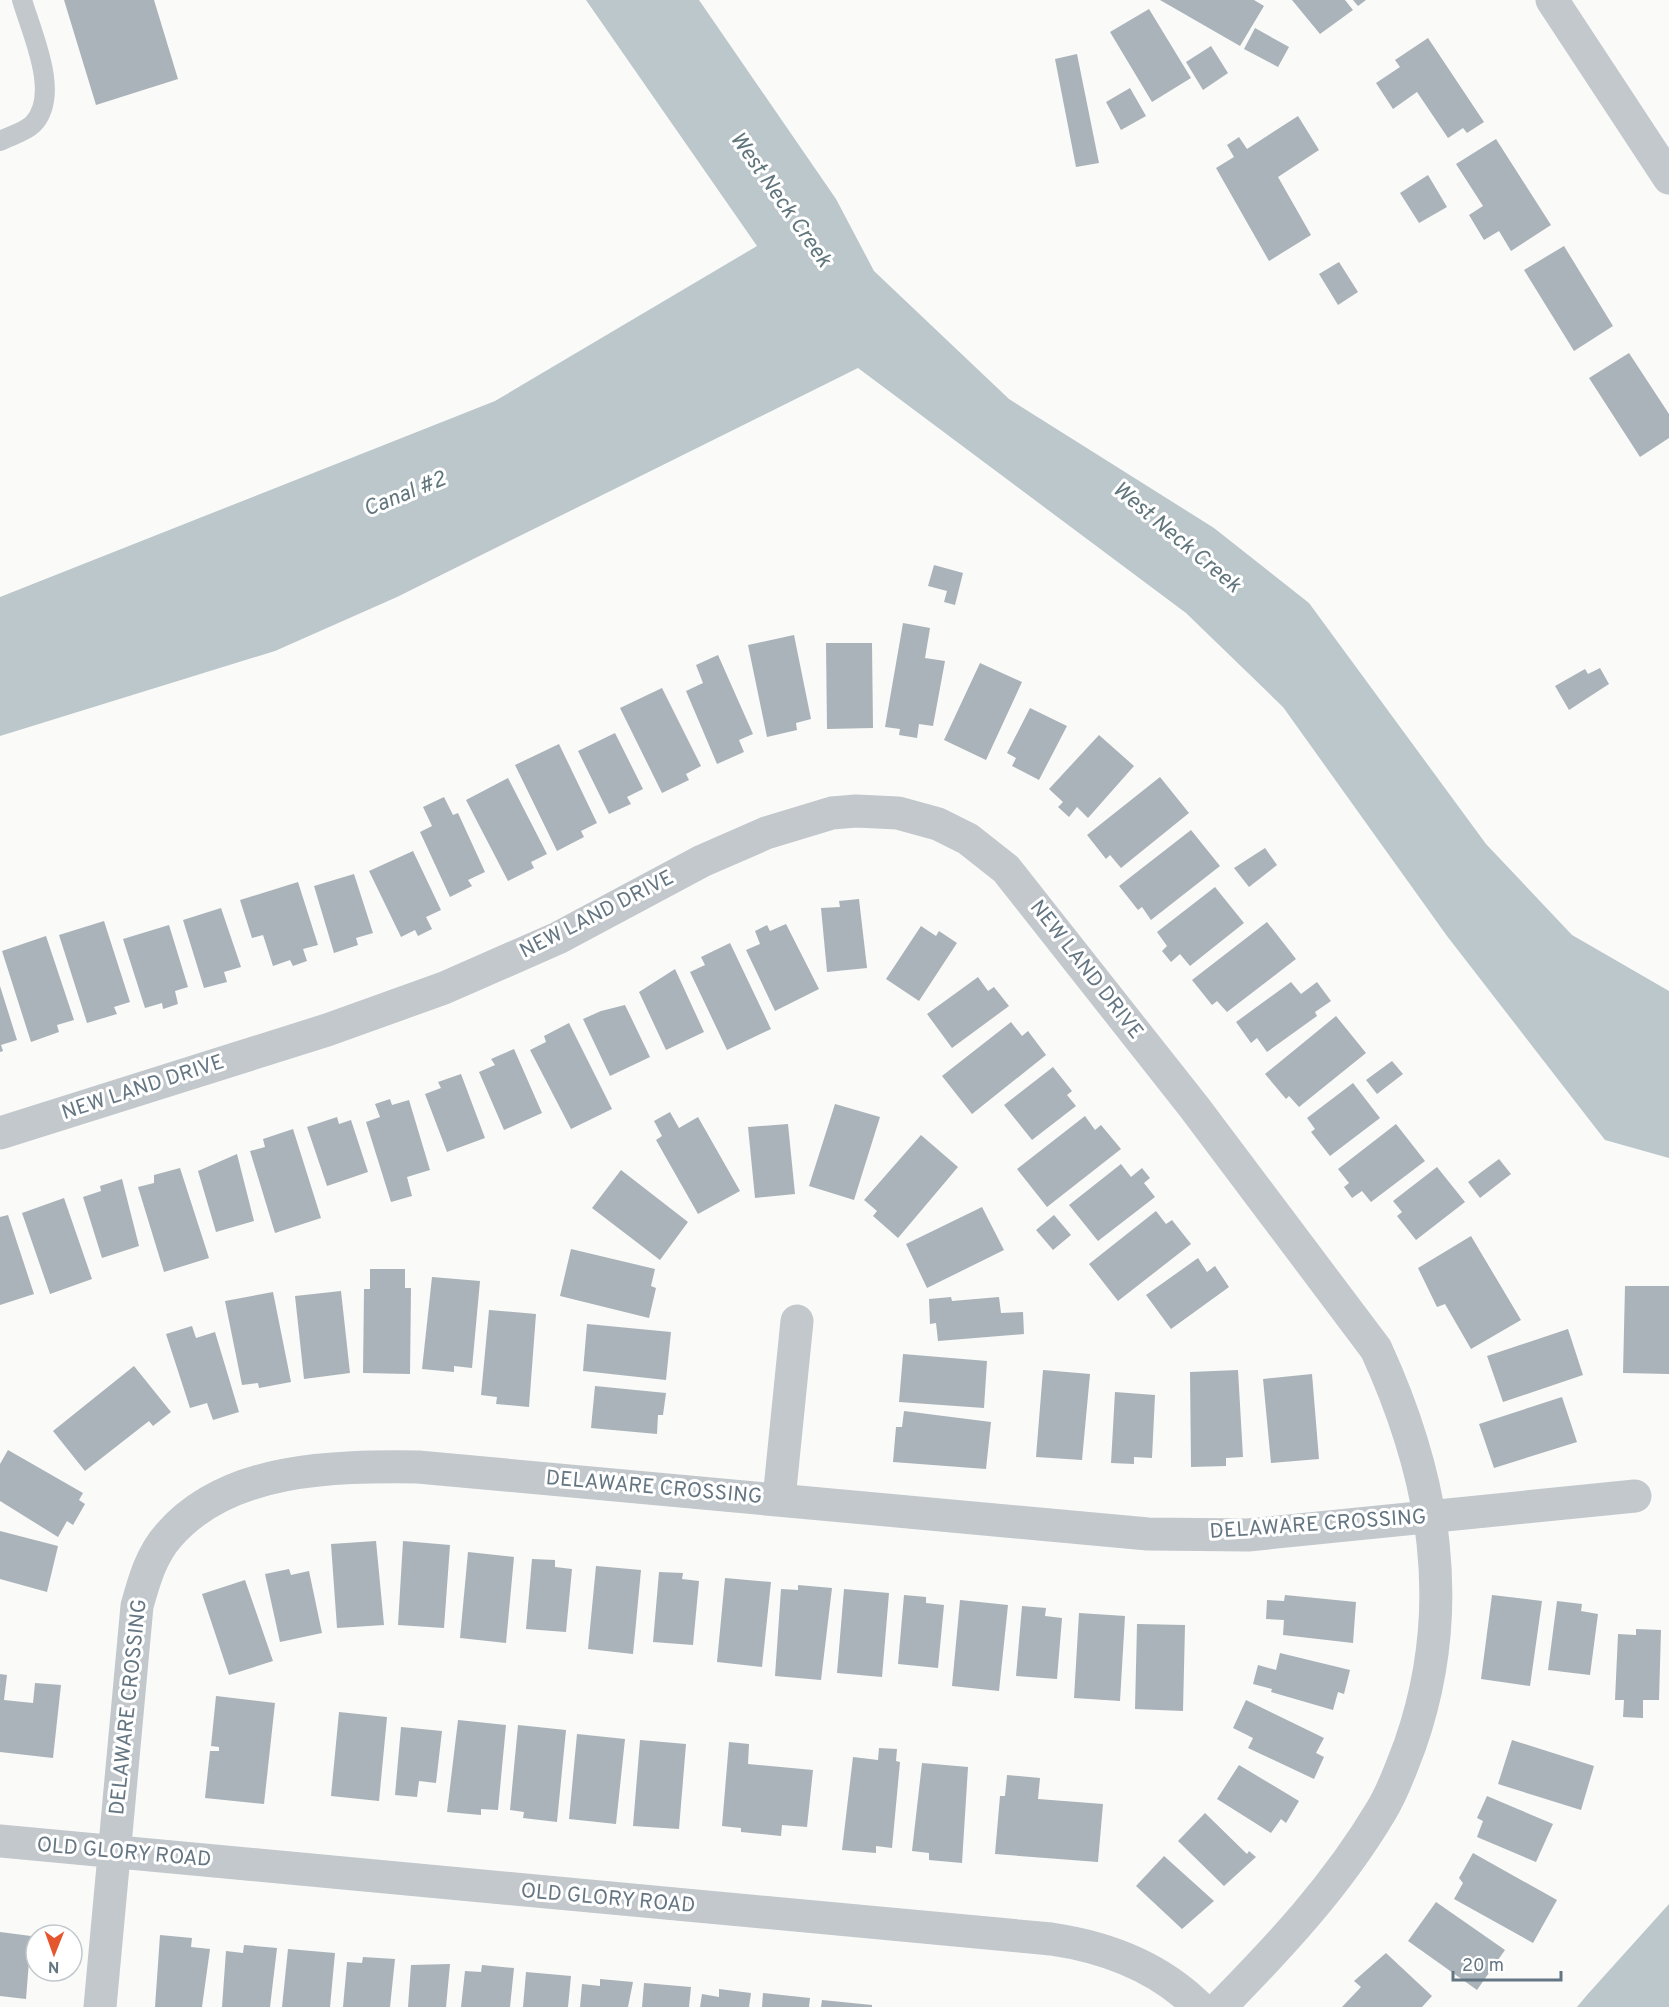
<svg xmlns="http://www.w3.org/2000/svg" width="1669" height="2007" font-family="Overpass,sans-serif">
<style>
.water{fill:#bbc7cb}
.building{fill:#aab3b9}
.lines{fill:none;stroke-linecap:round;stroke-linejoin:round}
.service{stroke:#c3c8cc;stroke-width:20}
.minor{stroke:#c3c8cc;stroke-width:33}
.labels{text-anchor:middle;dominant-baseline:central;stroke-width:6;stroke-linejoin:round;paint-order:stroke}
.street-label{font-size:21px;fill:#657683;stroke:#fff}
.water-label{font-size:22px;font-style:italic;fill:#60757c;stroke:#fff}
</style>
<rect width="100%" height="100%" fill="#fafaf8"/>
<path class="water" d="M586 0H699L836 199 874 271 1009 399 1214 528 1309 603 1486 844 1572 935 1669 991V1158L1605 1140 1447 936 1283 707 1186 613 858 368 397 597 275 651 0 736V597L495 401 757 246Z
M1669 1904V2007H1577L1587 1995Z"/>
<path class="building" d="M64 0H154L178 79 96 105Z
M1160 0H1254L1264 6 1240 46Z
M1292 0H1345L1353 10 1320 34Z
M1353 0H1366L1358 6Z
M1149 9 1191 78 1152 102 1110 32Z
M1255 28 1289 47 1278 67 1244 49Z
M1428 38 1484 122 1467 133 1463 128 1448 138 1417 92 1393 109 1376 83 1400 67 1395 60Z
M1211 46 1228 73 1203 90 1186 62Z
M1077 54 1099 163 1076 167 1055 59Z
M1130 88 1146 116 1121 130 1106 102Z
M1298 116 1319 150 1278 177 1311 235 1269 261 1216 168 1234 157 1227 145 1239 137 1247 149Z
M1496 139 1551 225 1511 251 1499 231 1484 240 1469 215 1483 206 1456 164Z
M1428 175 1447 207 1419 223 1400 193Z
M1564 246 1613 326 1574 351 1524 270Z
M1339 262 1358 292 1338 305 1319 274Z
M1629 353 1669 414V438L1640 457 1589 378Z
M934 565 963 573 955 605 944 602 947 591 928 586Z
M903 623 930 628 925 658 945 661 933 726 919 724 917 738 899 735 900 729 885 727Z
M794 635 811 719 796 723 797 730 767 737 748 645Z
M826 643H872L873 728 827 729Z
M718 655 753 734 739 740 744 752 717 764 686 691 703 683 696 665Z
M980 663 1022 682 986 760 944 740Z
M1600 668 1609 684 1569 710 1555 686 1585 669 1588 674Z
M662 688 701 766 686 774 689 780 662 793 620 708Z
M1030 708 1067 726 1039 780 1012 766 1016 758 1007 753Z
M615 733 643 789 627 797 631 804 609 814 578 751Z
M1099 735 1134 766 1088 818 1077 807 1069 817 1058 807 1063 802 1049 789Z
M559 744 597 823 581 831 584 837 557 851 515 765Z
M1160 777 1189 813 1121 868 1110 855 1106 859 1087 835Z
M508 778 547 854 531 862 534 868 508 881 466 800Z
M444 797 453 815 458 813 485 872 468 880 472 886 450 897 420 832 432 826 423 807Z
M1191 830 1220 866 1151 920 1142 907 1138 910 1119 886Z
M1265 848 1277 865 1249 887 1234 868Z
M413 851 441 910 426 917 432 929 418 936 415 930 401 937 369 871Z
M354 874 373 933 356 938 358 945 334 953 314 886Z
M298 882 318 945 303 949 307 961 293 966 290 960 273 966 263 935 252 938 240 900Z
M1215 887 1244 923 1190 966 1180 954 1171 962 1162 951 1167 946 1157 932Z
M859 899 867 968 827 972 821 908 840 907 839 901Z
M221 908 241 967 224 972 227 982 204 988 183 920Z
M104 921 130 1002 114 1007 117 1014 87 1023 59 935Z
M1267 922 1296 959 1227 1012 1217 1001 1212 1005 1192 980Z
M786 924 819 989 775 1011 746 950 760 944 755 931 767 925 770 931Z
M169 925 188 987 175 991 178 1004 163 1009 162 1003 145 1008 123 939Z
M921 926 936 936 939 931 957 943 919 1001 886 979Z
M46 936 74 1020 57 1025 59 1032 31 1042 2 951Z
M730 943 771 1029 727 1050 690 972 705 965 701 957Z
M675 969 704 1032 666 1050 639 992Z
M978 977 988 991 994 987 1009 1006 952 1048 927 1014Z
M1291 982 1301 994 1317 982 1331 1001 1315 1012 1317 1016 1267 1052 1257 1038 1251 1043 1236 1022Z
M0 986 17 1040 1 1045 3 1051 0 1052Z
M625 1005 650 1057 610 1076 583 1019 601 1011Z
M1336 1016 1366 1053 1299 1107 1289 1096 1286 1099 1265 1074Z
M1011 1022 1022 1036 1028 1031 1046 1055 972 1114 942 1076Z
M569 1023 612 1109 571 1129 530 1050 546 1042 544 1036Z
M514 1049 542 1113 504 1130 479 1072 495 1065 491 1059Z
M1392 1061 1403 1074 1377 1094 1366 1080Z
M1053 1067 1072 1091 1067 1095 1076 1106 1032 1140 1004 1105Z
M461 1074 485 1138 447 1152 425 1094 441 1088 438 1082Z
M1353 1083 1380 1118 1330 1156 1311 1132 1315 1129 1307 1118Z
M390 1099 392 1105 409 1100 430 1170 407 1177 412 1196 391 1202 366 1122 380 1117 375 1104Z
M835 1104 880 1117 854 1200 809 1186Z
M670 1112 679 1128 698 1117 740 1191 698 1214 656 1140 662 1136 654 1121Z
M1085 1116 1095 1130 1101 1125 1121 1149 1047 1207 1017 1169Z
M337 1117 339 1124 351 1120 368 1172 327 1186 307 1127Z
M788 1124 795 1194 755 1198 748 1127Z
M1396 1124 1425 1161 1371 1202 1362 1191 1352 1198 1344 1187 1349 1183 1338 1169Z
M293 1129 321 1218 275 1233 250 1151 265 1147 263 1139Z
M921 1135 958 1167 898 1238 873 1216 877 1211 864 1200Z
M237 1154 254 1221 216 1232 198 1171Z
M1499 1159 1511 1174 1480 1198 1468 1182Z
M1121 1164 1131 1177 1142 1168 1150 1178 1144 1183 1155 1197 1098 1241 1069 1205Z
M1437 1167 1465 1202 1416 1240 1397 1216 1402 1212 1393 1201Z
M180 1168 209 1258 164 1272 138 1187 154 1183V1175Z
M621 1170 688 1222 660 1260 592 1208Z
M122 1179 139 1246 102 1258 83 1197 101 1191 100 1186Z
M64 1198 92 1279 50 1294 22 1213Z
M982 1207 1004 1250 927 1288 906 1244Z
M1156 1211 1166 1224 1172 1220 1191 1244 1118 1301 1089 1264Z
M8 1215 34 1294 0 1305V1217Z
M1054 1215 1071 1235 1053 1250 1036 1230Z
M1471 1236 1521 1320 1471 1349 1445 1304 1437 1307 1418 1268Z
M571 1249 655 1269 651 1286 656 1288 649 1318 560 1296Z
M1198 1258 1207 1272 1215 1266 1229 1287 1171 1329 1146 1295Z
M370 1269H405V1288H411L410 1374 363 1373 364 1289H370Z
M432 1277 480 1281 472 1368 454 1366V1372L422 1369Z
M1625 1286H1669V1374L1623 1373Z
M341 1291 350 1373 304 1379 295 1296Z
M273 1292 291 1382 259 1388 258 1383 242 1385 225 1301Z
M951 1297 952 1301 999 1297 1001 1313 1023 1312 1024 1334 938 1341 936 1323 930 1324 929 1299Z
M489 1310 536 1314 529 1407 496 1404 497 1397 481 1395Z
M587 1324 671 1332 666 1380 583 1371Z
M192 1326 196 1338 215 1332 239 1412 213 1420 207 1403 190 1408 166 1334Z
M1568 1329 1583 1375 1503 1402 1487 1356Z
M903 1354 987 1361 984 1408 899 1402Z
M134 1366 171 1412 153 1426 149 1421 85 1471 53 1431Z
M1043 1370 1090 1374 1082 1460 1036 1457Z
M1238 1370 1243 1457 1226 1458V1466L1191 1467 1190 1372Z
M1312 1374 1319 1459 1271 1463 1263 1379Z
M595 1386 666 1393 663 1415H658L657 1434 591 1428Z
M1115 1392 1155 1395 1152 1458 1134 1457V1464L1111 1463Z
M1562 1397 1577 1442 1494 1468 1479 1424Z
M904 1411 991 1422 986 1469 893 1462 896 1427H902Z
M8 1450 83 1493 79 1500 85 1504 73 1525 67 1521 58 1537 0 1501V1464Z
M0 1531 58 1546 47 1592 0 1579Z
M376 1541 384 1625 337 1628 331 1544Z
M403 1541 450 1545 444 1628 398 1625Z
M468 1552 514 1557 506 1643 460 1638Z
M532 1559 555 1560V1567L572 1569 566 1632 526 1629Z
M596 1566 641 1570 633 1654 588 1649Z
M289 1569 291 1575 309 1571 322 1633 280 1642 265 1574Z
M659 1572 683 1573 682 1579 699 1581 693 1645 653 1642Z
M725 1578 771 1582 762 1667 717 1662Z
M245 1580 273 1661 229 1675 202 1594Z
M798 1585 832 1588 821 1680 775 1676 781 1589 798 1590Z
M844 1589 889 1593 882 1677 837 1673Z
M904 1595 926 1597V1603L944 1605 938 1668 898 1664Z
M1285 1595 1356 1602 1353 1643 1283 1635 1284 1620 1266 1619 1267 1600 1284 1601Z
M1492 1595 1542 1601 1530 1686 1481 1679Z
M960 1600 1008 1605 999 1691 952 1686Z
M1557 1601 1582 1604 1581 1611 1598 1614 1590 1675 1548 1670Z
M1022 1606 1046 1608 1045 1616 1062 1618 1057 1679 1016 1676Z
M1079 1613 1125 1616 1120 1701 1074 1698Z
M1137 1624 1185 1625 1183 1711 1135 1709Z
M1636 1629 1661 1630 1659 1700H1643V1718L1623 1717 1624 1700H1615L1618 1634 1636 1635Z
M1280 1653 1350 1670 1344 1694 1338 1692 1333 1710 1271 1692 1272 1689 1253 1684 1258 1665 1276 1670Z
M0 1674 7 1675 4 1700 33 1703 35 1683 61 1685 53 1758 0 1752Z
M216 1696 275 1703 264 1804 205 1798 210 1751H219V1747L211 1746Z
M1246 1700 1324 1738 1316 1753 1324 1757 1314 1779 1248 1748 1253 1738 1233 1728Z
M339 1712 387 1717 379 1801 331 1796Z
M458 1720 506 1725 498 1810 481 1809V1815L447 1812Z
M518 1725 566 1730 557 1822 523 1818 524 1812 510 1810Z
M401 1727 442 1731 436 1783 419 1781 417 1797 395 1795Z
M577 1734 625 1739 616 1824 569 1819Z
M640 1740 686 1744 679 1829 633 1826Z
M1512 1740 1594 1766 1581 1810 1498 1784Z
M729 1742 749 1744 748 1764 813 1770 807 1827 782 1825 781 1836 741 1832V1828L722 1826Z
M879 1748 897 1749 896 1761 900 1762 892 1848 876 1846V1853L842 1850 853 1757 878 1760Z
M922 1763 968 1767 962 1863 929 1860V1853L912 1851Z
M1239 1765 1299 1801 1286 1823 1281 1819 1271 1833 1217 1799Z
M1007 1775 1040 1778 1038 1799 1103 1804 1098 1862 995 1854 1000 1796H1005Z
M1487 1796 1553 1824 1536 1862 1477 1837 1483 1821 1477 1818Z
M1205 1813 1247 1854 1249 1851 1256 1857 1224 1886 1178 1841Z
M1473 1853 1557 1900 1533 1943 1454 1899 1463 1883 1459 1878Z
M1164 1856 1214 1901 1182 1929 1136 1886Z
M1436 1902 1505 1950 1477 1990 1408 1941Z
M0 1932 31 1936 26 1999 0 1996Z
M160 1935 192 1938 191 1947 210 1949 202 2007H155Z
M244 1945 277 1948 270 2007H222L226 1951 243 1953Z
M288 1949 335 1953 330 2007H282Z
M1386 1953 1432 1996 1422 2007H1342L1361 1987 1354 1981Z
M363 1957 395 1959 390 2007H343L347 1962 362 1963Z
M450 1964 446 2007H408L411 1965Z
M482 1965 514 1968 510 2007H461L465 1971 481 1972Z
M526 1972 571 1976 568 2007H523Z
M600 1979 633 1982 628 2007H580L582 1984 600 1986Z
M644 1983 691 1987 689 2007H642Z
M719 1989 751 1993 749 2007H700L702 1994 719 1997Z
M763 1993 810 1998 809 2007H762Z
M822 2000 872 2005V2007H821Z"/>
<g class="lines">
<path class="service" d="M0 141C10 136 25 132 33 124 61 95 32 34 22 0"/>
<path class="minor" d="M1552 0 1669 178
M0 1133 327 1030 444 988 558 938 702 861 766 833 832 813 856 811 898 813 938 824 968 839 1006 869 1194 1107 1376 1349C1435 1478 1458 1608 1410 1745 1401 1768 1394 1790 1381 1811 1337 1885 1280 1946 1220 2007
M779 1499 797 1321
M0 1841 1051 1939C1106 1947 1159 1967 1199 2007
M100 2007 137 1606C144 1581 151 1555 169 1535 228 1467 334 1466 418 1467L1148 1534 1248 1535 1635 1496"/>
</g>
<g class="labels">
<g class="street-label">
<text transform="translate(597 915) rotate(-27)">NEW LAND DRIVE</text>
<text transform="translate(1086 970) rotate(52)">NEW LAND DRIVE</text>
<text transform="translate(143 1088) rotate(-18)">NEW LAND DRIVE</text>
<text transform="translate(654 1488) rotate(5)">DELAWARE CROSSING</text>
<text transform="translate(1318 1525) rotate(-4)">DELAWARE CROSSING</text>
<text transform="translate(129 1707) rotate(-84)">DELAWARE CROSSING</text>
<text transform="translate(124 1853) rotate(5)">OLD GLORY ROAD</text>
<text transform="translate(608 1899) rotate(5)">OLD GLORY ROAD</text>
</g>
<g class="water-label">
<text transform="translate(780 200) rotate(55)">West Neck Creek</text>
<text transform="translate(405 495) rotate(-22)">Canal #2</text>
<text transform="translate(1176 538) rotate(40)">West Neck Creek</text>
</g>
</g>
<g transform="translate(54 1953) rotate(181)"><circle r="28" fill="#ffffff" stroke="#c1c8cd" stroke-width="1.5"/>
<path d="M0-4.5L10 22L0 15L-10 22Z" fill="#e4572e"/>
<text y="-9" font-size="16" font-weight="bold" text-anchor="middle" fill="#657683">N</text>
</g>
<path d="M1453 1971v9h108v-9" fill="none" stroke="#657683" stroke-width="3"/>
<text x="1462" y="1971" font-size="18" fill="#657683" stroke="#ffffff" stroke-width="4.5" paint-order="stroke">20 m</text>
</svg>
